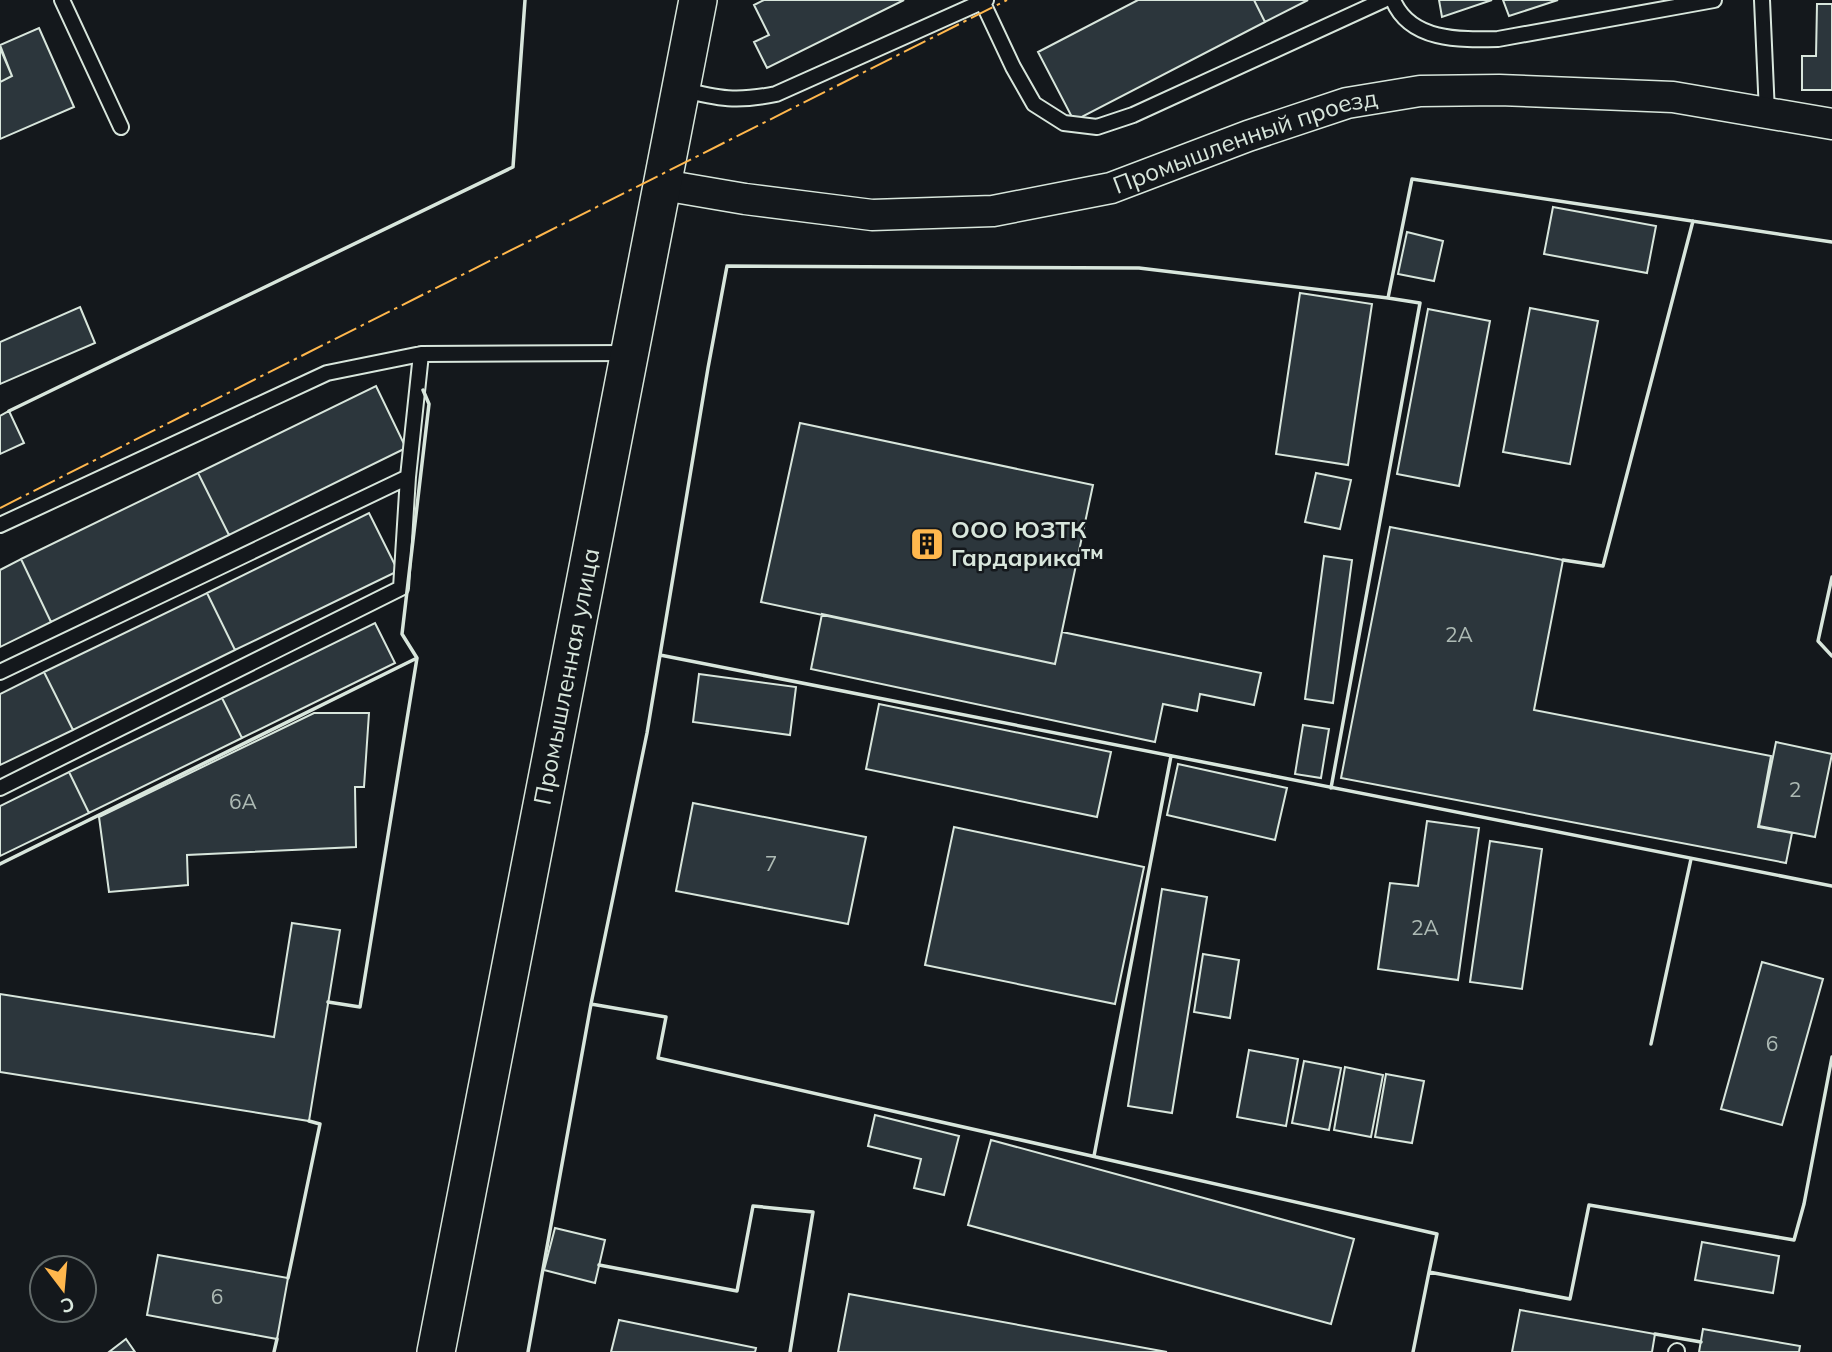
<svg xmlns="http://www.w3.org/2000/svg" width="1832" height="1352" viewBox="0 0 1832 1352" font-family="Mulish,sans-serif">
  <rect width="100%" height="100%" fill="#14181c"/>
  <path fill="#2c363c" stroke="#d8e6dc" stroke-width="2" d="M764 0H904L767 68 754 42 769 35 754 5Z
    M1138 0H1254L1265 22 1074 121 1038 52Z
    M1254 0H1308L1265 22Z
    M1439 0H1492L1442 17Z
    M1503 0H1558L1509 16Z
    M1817 4H1832V90H1802V56H1816Z
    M39 28 74 107 0 139V82L12 76 0 45Z
    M0 48 12 76 0 82Z
    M1553 207 1656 226 1647 273 1544 254Z
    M1407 232 1443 241 1434 281 1398 274Z
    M1300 293 1372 304 1348 465 1276 454Z
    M80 307 95 343 0 384V342Z
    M1530 308 1598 321 1570 464 1503 452Z
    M1428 309 1490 321 1459 486 1397 474Z
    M376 386 406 448 229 535 198 473Z
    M9 411 24 443 0 454V416Z
    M800 423 1093 485 1055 664 761 602Z
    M198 473 229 535 51 622 21 559Z
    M1316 473 1351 480 1340 529 1305 522Z
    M369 513 398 571 235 650 207 593Z
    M1390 527 1563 560 1534 710 1771 756 1758 827 1792 833 1786 863 1341 778Z
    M1324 556 1352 560 1333 703 1305 699Z
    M21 559 51 622 0 647V570Z
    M207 593 235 650 73 730 44 672Z
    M822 614 1055 664 1062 632 1261 673 1254 705 1200 694 1197 711 1163 704 1155 742 811 669Z
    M375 623 395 663 242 738 222 698Z
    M44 672 73 730 0 765V694Z
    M699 674 796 687 790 735 693 722Z
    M222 698 242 738 89 813 69 772Z
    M879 704 1111 752 1097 817 866 769Z
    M314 713H369L364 787H355L356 847 187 855 188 885 109 892 99 817Z
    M1303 725 1329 729 1321 778 1295 774Z
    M1776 742 1832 754 1815 837 1759 826Z
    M1178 764 1287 788 1275 840 1167 815Z
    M69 772 89 813 0 856V806Z
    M693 803 866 837 848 924 676 891Z
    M1427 821 1479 828 1458 980 1378 969 1390 883 1418 886Z
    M954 827 1144 867 1115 1004 925 965Z
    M1490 841 1542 849 1522 989 1470 982Z
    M1162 889 1207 897 1172 1113 1128 1106Z
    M292 923 340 930 309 1121 0 1072V994L274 1037Z
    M1203 954 1239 960 1230 1018 1194 1012Z
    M1762 962 1823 979 1782 1125 1721 1109Z
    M1249 1050 1298 1059 1286 1126 1237 1117Z
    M1304 1061 1341 1068 1329 1130 1292 1123Z
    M1345 1067 1383 1075 1371 1137 1334 1130Z
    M1386 1074 1424 1081 1412 1143 1375 1137Z
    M875 1115 959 1136 944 1195 914 1188 921 1159 868 1146Z
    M991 1140 1354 1239 1331 1324 968 1225Z
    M555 1228 605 1240 595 1283 544 1270Z
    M1702 1242 1779 1256 1773 1293 1695 1280Z
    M158 1255 288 1278 277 1339 147 1315Z
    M849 1294 1167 1352H838Z
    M1520 1310 1655 1334 1652 1352H1512Z
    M619 1320 756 1348 755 1352H611Z
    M1703 1329 1800 1346 1799 1352H1699Z
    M126 1339 135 1352H109Z"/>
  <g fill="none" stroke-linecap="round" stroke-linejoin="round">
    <g stroke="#d8e6dc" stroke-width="18">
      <path id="service" d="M62 0 121 127
        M1393 0C1410 41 1459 40 1498 39L1714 0
        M1762 0 1767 113
        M982 1 1013 67 1034 104 1064 123 1097 127 1133 115 1384 0
        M681 89C719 99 737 102 776 94L986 0
        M408 477 421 354
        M0 525 327 373 421 354 628 353
        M0 672 408 477 401 588 0 788
        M1676 1352 1677 1351"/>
    </g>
    <g stroke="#d8e6dc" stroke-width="33">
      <g id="minor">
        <path id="s1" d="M663 185 745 199 872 215 993 211 1111 188 1248 136 1347 103 1420 91 1499 90 1673 97 1832 124"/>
      </g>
    </g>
    <g stroke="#d8e6dc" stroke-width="40">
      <g id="tertiary">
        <path id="s2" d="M436 1352 698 0"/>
      </g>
    </g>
    <use href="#service" stroke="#14181c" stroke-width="14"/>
    <use href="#minor" stroke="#14181c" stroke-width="30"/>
    <use href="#tertiary" stroke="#14181c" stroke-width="37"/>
    <path stroke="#d8e6dc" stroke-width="3.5" d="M9 411 513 167 525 0
      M1563 560 1603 566 1693 221
      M1832 577 1818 641 1832 656
      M660 655 1832 886
      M1331 788 1420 303 1388 298
      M0 864 417 658
      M328 1002 360 1007 417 658 402 634 429 404 423 390
      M1651 1044 1691 859
      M1094 1156 1171 756
      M599 1265 737 1291 753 1206 813 1212 790 1352
      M1429 1272 1437 1234 658 1058 666 1017 591 1004 647 733 708 368 727 266 1139 268 1388 298 1412 179 1832 242
      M288 1278 320 1124 309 1121
      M1655 1334 1701 1342
      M274 1352 277 1339
      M528 1352 591 1004
      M1413 1352 1429 1272 1570 1299 1589 1205 1794 1240 1804 1204 1832 1057"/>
    <path stroke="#ffb74d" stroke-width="2" stroke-dasharray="24 5 3.5 5" stroke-linecap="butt" d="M0 508 1007 0"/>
  </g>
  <defs>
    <g id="building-square" transform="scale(1.75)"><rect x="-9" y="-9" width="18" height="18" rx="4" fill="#ffb74d" stroke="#14181c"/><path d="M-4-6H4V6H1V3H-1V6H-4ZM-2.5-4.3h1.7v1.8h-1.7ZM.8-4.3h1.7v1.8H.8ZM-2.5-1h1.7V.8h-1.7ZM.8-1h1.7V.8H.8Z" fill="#111"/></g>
  </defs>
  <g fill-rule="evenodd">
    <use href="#building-square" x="927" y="544"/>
  </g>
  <g text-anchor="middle" stroke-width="5" stroke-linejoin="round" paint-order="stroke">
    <g font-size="21" fill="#adbab4">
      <text x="1459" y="642">2А</text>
      <text x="1795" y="797">2</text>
      <text x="243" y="809">6А</text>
      <text x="771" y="871">7</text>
      <text x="1425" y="935">2А</text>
      <text x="1772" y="1051">6</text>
      <text x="217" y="1304">6</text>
    </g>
    <g font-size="24" fill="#d8e6dc" stroke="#14181c">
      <text dy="8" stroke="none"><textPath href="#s1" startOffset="595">Промышленный проезд</textPath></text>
      <text dy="8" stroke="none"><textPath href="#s2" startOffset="688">Промышленная улица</textPath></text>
    </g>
    <g font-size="24" font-weight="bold" fill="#d8e6dc" stroke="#14181c" text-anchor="start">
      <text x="951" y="538">ООО ЮЗТК<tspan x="951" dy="28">Гардарика™</tspan></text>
    </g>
  </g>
  <g transform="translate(63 1289) rotate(164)"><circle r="33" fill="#14181c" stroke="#626a69" stroke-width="2"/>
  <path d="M0-5L12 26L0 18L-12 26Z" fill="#ffb74d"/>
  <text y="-10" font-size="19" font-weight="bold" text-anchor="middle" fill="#d8e6dc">С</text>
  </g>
</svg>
